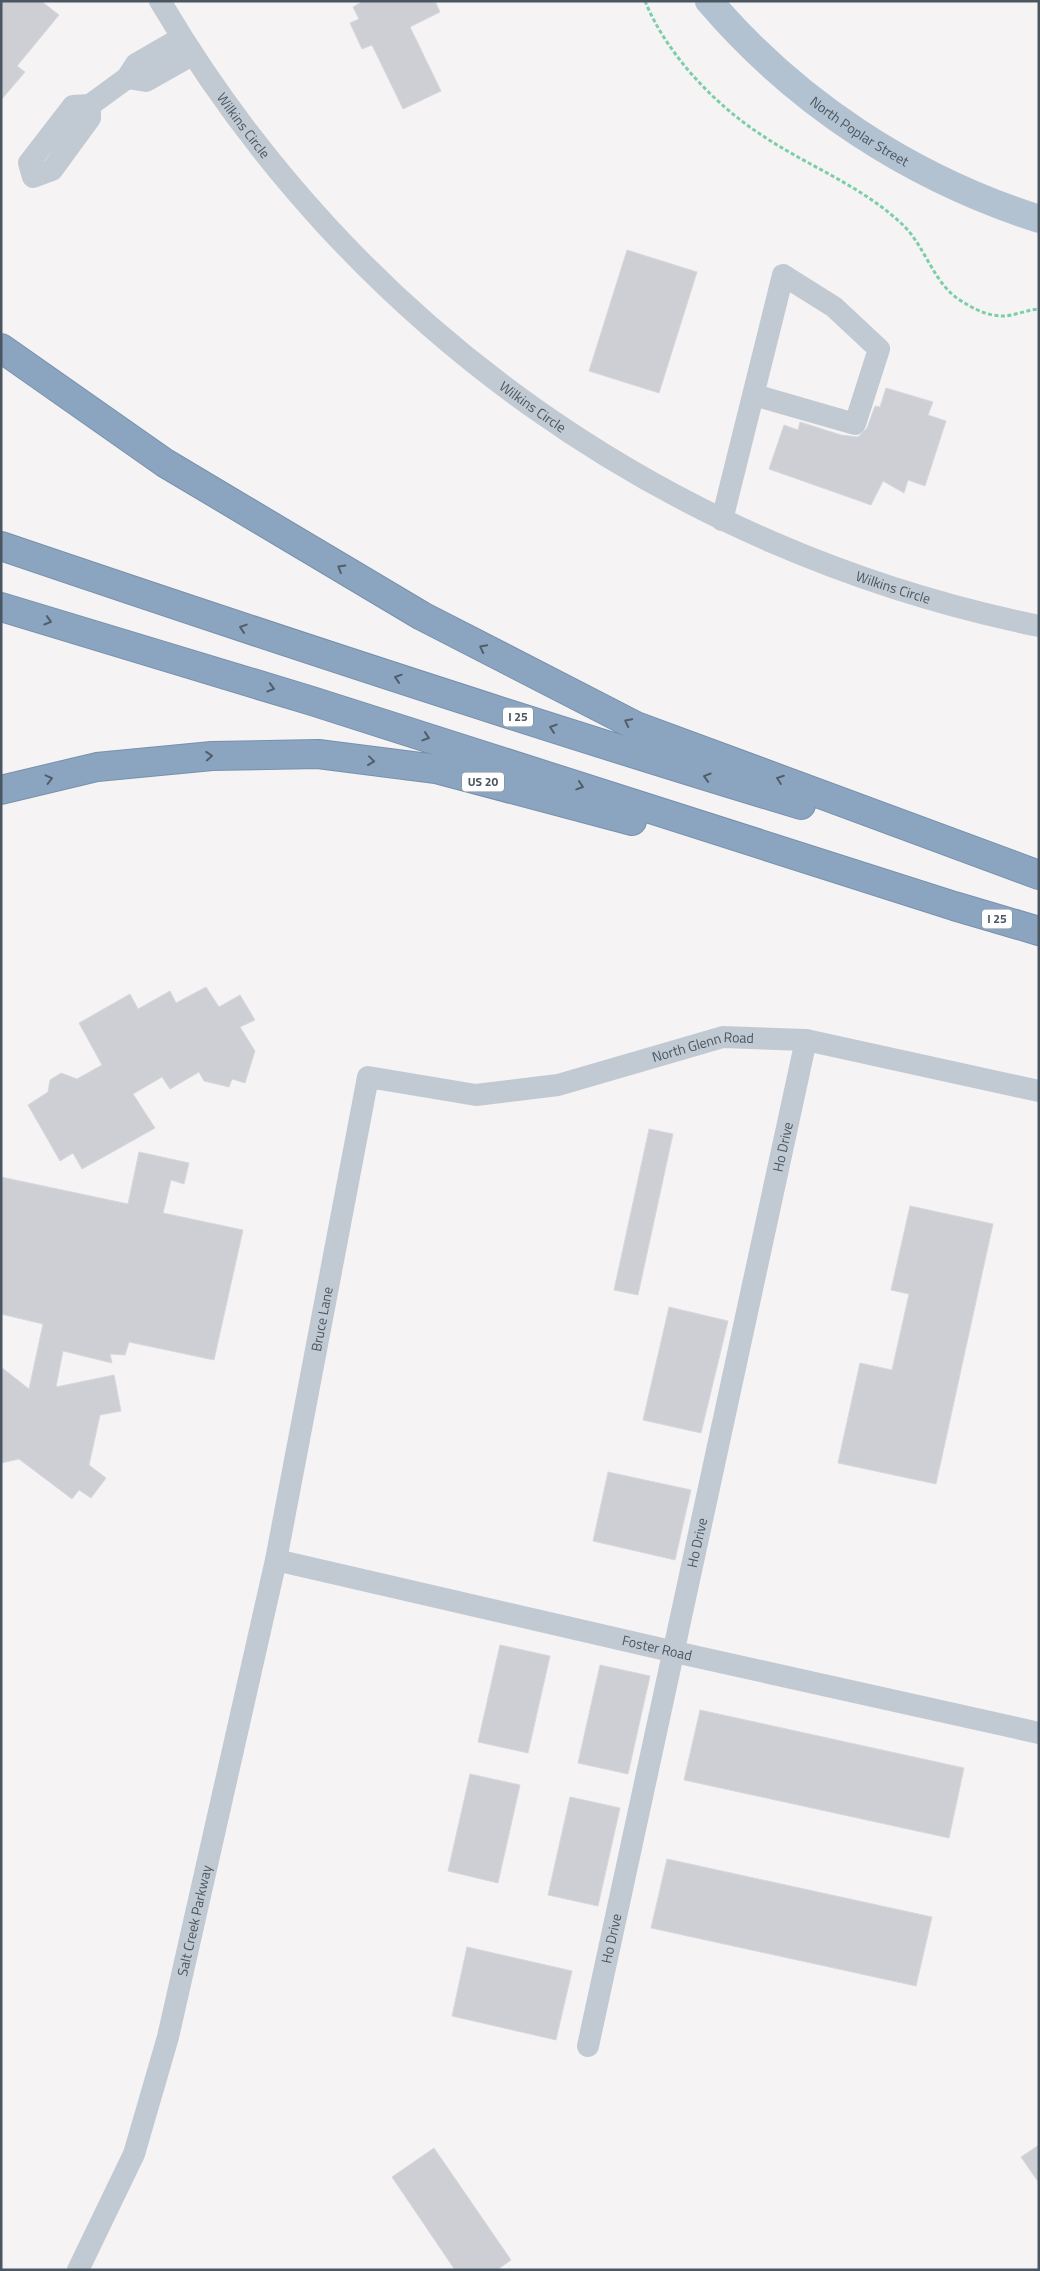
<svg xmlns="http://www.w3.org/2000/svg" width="1040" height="2271" viewBox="0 0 1040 2271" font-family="'Titillium Web',sans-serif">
  <rect width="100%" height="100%" fill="#f5f3f3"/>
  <path fill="#cdcfd5" stroke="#d7d9de" d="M1 1H41L59 15 17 66 25 72 1 100Z
    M363 1H435L440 12 410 27 441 91 403 109 372 45 362 49 350 23 359 19 353 7Z
    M627 250 697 272 659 393 589 371Z
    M886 388 933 402 928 415 946 421 925 486 908 480 904 493 883 481 871 505 769 469 784 425 798 430 800 422 841 435 858 437 867 428 875 406 880 407Z
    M206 987 219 1007 240 995 255 1020 240 1027 255 1051 245 1083 232 1079 229 1087 204 1081 199 1072 170 1089 162 1077 133 1094 155 1128 82 1169 73 1153 60 1161 28 1105 48 1092 50 1080 61 1073 77 1079 102 1065 79 1023 130 994 138 1009 170 991 176 1003Z
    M649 1129 673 1134 638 1295 614 1290Z
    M139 1152 189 1163 184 1184 171 1180 163 1213 243 1230 214 1360 129 1342 125 1355 110 1354 112 1363 63 1351 56 1387 114 1375 121 1411 100 1415 89 1465 106 1478 91 1498 79 1490 72 1499 19 1459 1 1463V1367L29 1389 43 1324 1 1314V1177L128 1204Z
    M910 1206 993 1224 936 1484 838 1463 860 1363 892 1370 909 1294 891 1290Z
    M669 1307 728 1321 701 1433 643 1420Z
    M608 1472 691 1490 675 1560 593 1541Z
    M500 1645 550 1656 528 1753 478 1742Z
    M600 1665 650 1676 628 1774 578 1763Z
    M700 1710 964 1768 949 1838 684 1780Z
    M470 1774 520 1785 498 1883 448 1871Z
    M570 1797 620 1808 598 1906 548 1895Z
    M667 1859 932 1917 916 1986 651 1928Z
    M467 1947 572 1971 556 2040 452 2016Z
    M1039 2145V2183L1021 2157Z
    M434 2148 511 2260 497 2270H455L392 2177Z"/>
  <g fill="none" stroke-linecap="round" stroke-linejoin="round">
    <g stroke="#7690ad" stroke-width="30">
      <path id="highway" d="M1 348 165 463 422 616 636 726 1039 875
        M1 546C266 636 532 724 801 805
        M1 607 312 701 954 906 1039 931
        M1 790 97 767 212 756 318 754 436 769 632 821"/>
    </g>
    <path stroke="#7ad0a6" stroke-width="3" stroke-dasharray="4 2.5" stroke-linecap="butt" d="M645 1C666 53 713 103 760 134 807 166 861 185 903 225 926 247 934 286 963 302 974 309 988 316 1002 316 1014 316 1026 310 1039 309"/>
    <g stroke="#c1cad2" stroke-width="22">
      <path id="s1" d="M160 1C351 326 670 551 1039 626"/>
      <path d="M127 78 146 81 192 55"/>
      <path d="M90 105V118L52 170 33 177 29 163 73 106 90 105 127 78 136 64 181 38"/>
      <path d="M722 520 783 275 834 307 879 349 855 424 754 395"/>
      <path id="s2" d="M276 1560 675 1652 1039 1733"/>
      <path id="s3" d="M588 2046 806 1040"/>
      <path id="s4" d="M78 2270 134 2154 168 2037 276 1560 368 1077 476 1095 558 1085 723 1037 806 1040 1039 1091"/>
    </g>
    <path stroke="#b3c2d1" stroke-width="28" id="s5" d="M709 1C796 103 911 178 1039 219"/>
    <use href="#highway" stroke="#8ba5c1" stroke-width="28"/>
  </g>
  <defs><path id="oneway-chevron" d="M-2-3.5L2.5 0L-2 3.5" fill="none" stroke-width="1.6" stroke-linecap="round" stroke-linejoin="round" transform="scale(1.25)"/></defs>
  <g stroke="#505e6b">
    <use href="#oneway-chevron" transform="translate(341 568) rotate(-149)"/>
    <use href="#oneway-chevron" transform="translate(48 621) rotate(17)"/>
    <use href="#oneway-chevron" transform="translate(243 628) rotate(-162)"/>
    <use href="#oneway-chevron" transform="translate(483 648) rotate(-153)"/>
    <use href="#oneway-chevron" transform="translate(398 678) rotate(-162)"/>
    <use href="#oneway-chevron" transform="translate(271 688) rotate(17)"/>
    <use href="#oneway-chevron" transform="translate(628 722) rotate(-153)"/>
    <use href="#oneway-chevron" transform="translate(553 728) rotate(-162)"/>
    <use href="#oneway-chevron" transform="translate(426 737) rotate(18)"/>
    <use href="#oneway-chevron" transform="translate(209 756) rotate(-4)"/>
    <use href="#oneway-chevron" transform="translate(371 761) rotate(7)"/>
    <use href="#oneway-chevron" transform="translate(707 777) rotate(-163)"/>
    <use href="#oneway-chevron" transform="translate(49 779) rotate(-14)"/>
    <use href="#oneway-chevron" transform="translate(780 779) rotate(-160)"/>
    <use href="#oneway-chevron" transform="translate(580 786) rotate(18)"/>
  </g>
  <g text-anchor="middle" stroke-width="5" stroke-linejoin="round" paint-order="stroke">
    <g fill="#fff" stroke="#808990" stroke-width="1">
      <rect x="503" y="707.5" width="30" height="19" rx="4"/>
      <rect x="462" y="772.5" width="42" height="19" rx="4"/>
      <rect x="982" y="909.5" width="30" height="19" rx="4"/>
    </g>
    <g font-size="12" font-weight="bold" fill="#4a5661">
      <text x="518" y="721">I 25</text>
      <text x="483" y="786">US 20</text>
      <text x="997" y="923">I 25</text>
    </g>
    <g font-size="14" fill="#4a5661" stroke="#fff">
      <text dy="5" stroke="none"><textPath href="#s1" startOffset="150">Wilkins Circle</textPath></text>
      <text dy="5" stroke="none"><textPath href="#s5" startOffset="200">North Poplar Street</textPath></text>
      <text dy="5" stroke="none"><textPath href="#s1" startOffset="555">Wilkins Circle</textPath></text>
      <text dy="5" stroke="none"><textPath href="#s1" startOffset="960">Wilkins Circle</textPath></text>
      <text dy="5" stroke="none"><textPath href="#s4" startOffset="1574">North Glenn Road</textPath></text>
      <text dy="5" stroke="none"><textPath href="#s3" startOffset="920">Ho Drive</textPath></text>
      <text dy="5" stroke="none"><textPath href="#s4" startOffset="985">Bruce Lane</textPath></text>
      <text dy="5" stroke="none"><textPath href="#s3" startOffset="515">Ho Drive</textPath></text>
      <text dy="5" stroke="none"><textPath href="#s2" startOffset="391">Foster Road</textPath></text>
      <text dy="5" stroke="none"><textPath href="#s4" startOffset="370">Salt Creek Parkway</textPath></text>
      <text dy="5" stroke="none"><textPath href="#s3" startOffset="110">Ho Drive</textPath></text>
    </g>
  </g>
  <rect width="1040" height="2271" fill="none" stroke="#4a5661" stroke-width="5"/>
</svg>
